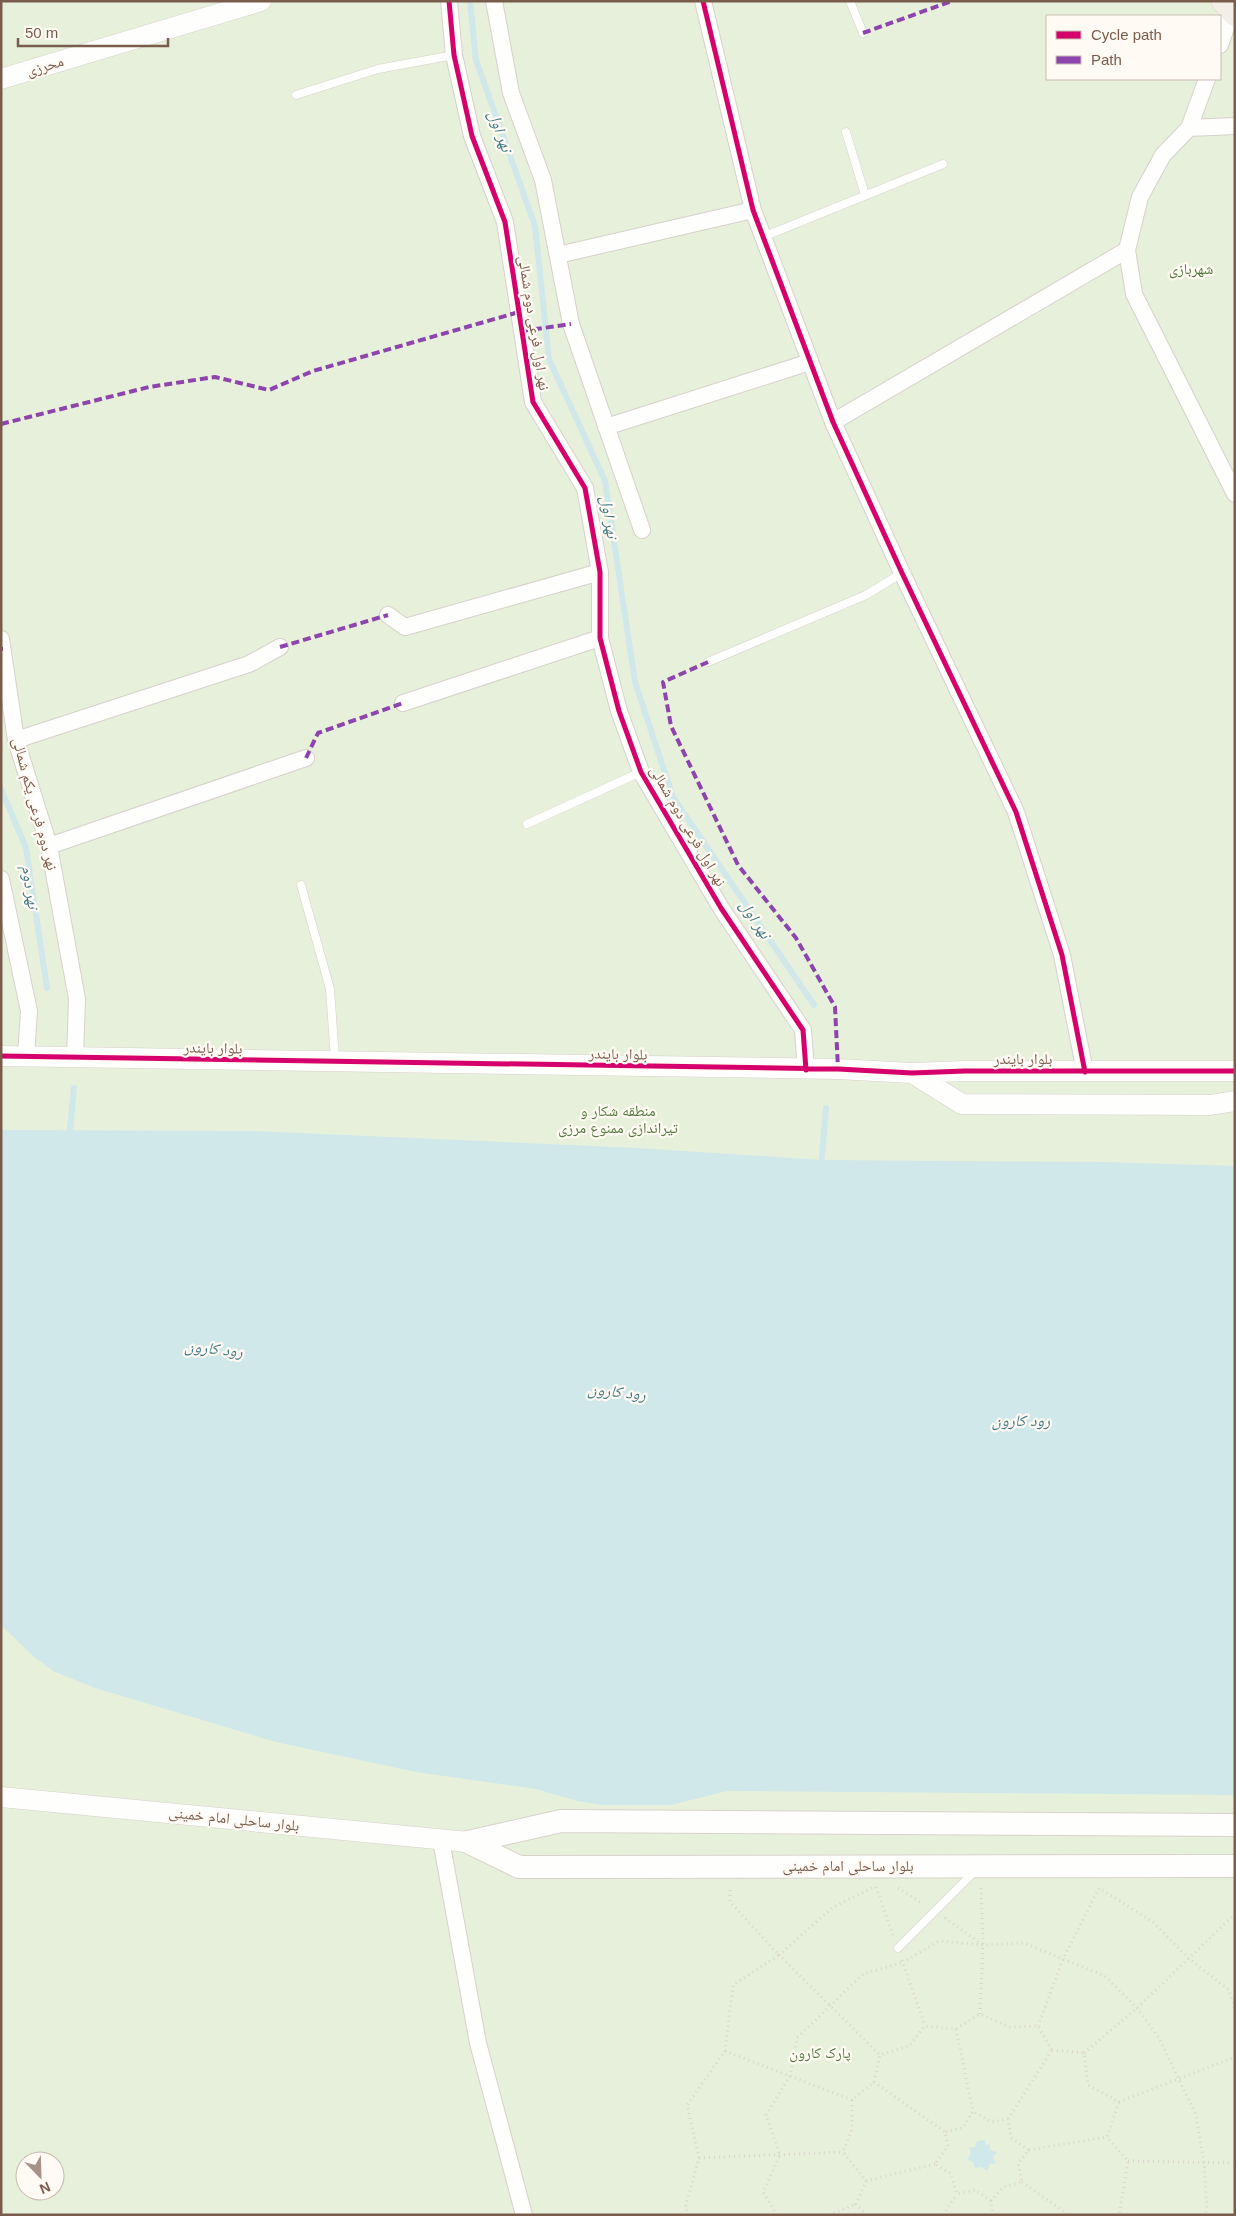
<svg xmlns="http://www.w3.org/2000/svg" width="1236" height="2216" viewBox="0 0 1236 2216" font-family="Arial,'Noto Naskh Arabic',sans-serif">
  <rect width="100%" height="100%" fill="#f9f5f0"/>
  <path fill="#e7f0db" fill-rule="evenodd" d="M1 1H1235V2215H1ZM1047 16H1220V79H1047ZM25 2161H55V2191H25Z"/>
  <path fill="#d0e8ea" d="M1 1130 254 1131 637 1148 822 1160 1104 1162 1235 1166V1795L727 1791 671 1805H602L577 1801 536 1789 416 1772 276 1742 95 1688 53 1671 33 1656 1 1625Z
    M985 2140V2145L990 2144V2150L997 2152 993 2157 996 2164H990L987 2171 982 2167 975 2168 973 2162 967 2159 971 2153 969 2148 975 2147 977 2141Z"/>
  <g fill="none" stroke-linecap="round" stroke-linejoin="round">
    <path stroke="#d0e8ea" stroke-width="6" d="M470 1 476 60 535 226 549 359 605 481 635 682 673 797 814 1005
      M1 789 26 848 47 988
      M69 1139 74 1088
      M821 1167 826 1108"/>
    <g stroke="#d7d1cb" stroke-width="9">
      <path id="service" d="M850 1 863 33
        M296 95 378 69 454 55
        M846 132 865 195
        M763 237 943 164
        M708 662 866 595 902 573
        M527 824 641 772
        M301 885 330 989 335 1060
        M898 1948 974 1872"/>
    </g>
    <g stroke="#d7d1cb" stroke-width="18">
      <path id="minor" d="M449 1 454 55 472 136 505 222 533 402 585 488 600 572V638L619 711 641 772 721 908 803 1030 806 1070
        M494 1 511 93 543 180 571 324 642 530
        M703 1 753 210 833 422 902 573 1016 812 1062 955 1085 1072
        M1220 45 1232 10
        M1207 79 1189 128 1163 155 1140 197 1127 250 1134 294 1235 494
        M1189 128 1235 126
        M558 255 753 210
        M833 422 1127 250
        M606 427 810 362
        M388 615 405 627 600 572
        M1 639 16 740 49 846 77 999 75 1058
        M403 703 600 638
        M16 740 249 664 280 647
        M49 846 306 758
        M1 879 29 1011 26 1056
        M441 1840 478 2043 524 2215"/>
    </g>
    <g stroke="#d7d1cb" stroke-width="21">
      <path id="tertiary" d="M1 79 261 1
        M1 1056 838 1069 912 1073 965 1071H1235
        M912 1073 962 1104 1210 1105 1235 1101
        M1 1797 468 1842"/>
    </g>
    <g stroke="#d9d2cb" stroke-width="24">
      <path id="secondary" d="M468 1842 519 1867 1235 1866
        M468 1842 561 1821 1235 1825"/>
    </g>
    <g stroke="#dad1cc" stroke-width="26">
      <path id="primary" d="M1224 1 1235 13"/>
    </g>
    <path stroke="#dcd5d0" stroke-width="3" stroke-dasharray="1 4" stroke-linecap="butt" d="M876 1887 893 1935
      M872 1888 833 1907 779 1955 880 2055
      M898 1888 923 1904
      M945 1918 983 1945
      M902 1960 925 2026
      M907 1960 939 1941 983 1945 1024 1943 1105 1976 1137 2008 1159 2038 1196 2115 1204 2163 1207 2210 1204 2215
      M980 2014 983 1945 981 1887
      M1038 2026 1063 1959 1099 1888 1153 1922 1188 1958 1229 1990 1235 2009
      M956 2029 973 2111
      M1052 2050 1084 2053 1088 2085 1119 2102 1107 2137 1128 2161 1119 2215
      M725 2051 852 2100
      M1084 2053 1137 2008 1235 1914
      M874 2082 945 2132
      M1119 2102 1235 2057
      M1008 2119 1052 2050
      M1029 2150 1107 2137
      M699 2158 843 2152
      M1128 2161 1235 2163
      M866 2181 935 2164
      M1022 2182 1069 2215
      M991 2201 1003 2187 1022 2182 1018 2163 1029 2150 1011 2138 1008 2119 991 2122 973 2111 963 2128 945 2132 948 2146 935 2164 951 2174 957 2194 975 2190 991 2201 993 2215
      M689 2215 685 2208 699 2158 687 2105 725 2051 733 1985 779 1955 730 1902V1887
      M777 2215 763 2192 780 2155 766 2115 790 2076 797 2038 863 1974 901 1963
      M829 2215 856 2204
      M867 2215 856 2204 866 2181 843 2152 852 2129V2100L874 2082 880 2055 909 2046 925 2026 956 2029 980 2014 1010 2027 1038 2026 1052 2050
      M943 2215 957 2194"/>
    <use href="#service" stroke="#fefefd" stroke-width="8"/>
    <use href="#minor" stroke="#fefefd" stroke-width="16"/>
    <use href="#tertiary" stroke="#fefefd" stroke-width="20"/>
    <use href="#secondary" stroke="#fefefd" stroke-width="22"/>
    <use href="#primary" stroke="#f3eee8" stroke-width="25"/>
    <path stroke="#8e44ad" stroke-width="4" stroke-dasharray="8 4" stroke-linecap="butt" d="M863 33 952 1
      M522 331 571 324
      M1 424 149 387 215 377 269 390 313 371 519 312
      M280 647 388 615
      M1 649H3
      M708 662 663 682 671 726 738 865 796 938 835 1007 838 1069
      M306 758 318 733 403 703"/>
    <g stroke="#fffaf3" stroke-width="8">
      <path id="cycleway" d="M449 1 454 55 472 136 505 222 533 402 585 488 600 572V638L619 711 641 772 721 908 803 1030 806 1070
        M703 1 753 210 833 422 902 573 1016 812 1062 955 1085 1072
        M1 1056 838 1069 912 1073 965 1071H1235"/>
    </g>
    <use href="#cycleway" stroke="#d6006c" stroke-width="5"/>
  </g>
  <g text-anchor="middle" stroke-width="4.5" stroke-linejoin="round" paint-order="stroke">
    <g font-size="15" fill="#7a5c4d" stroke="#fffaf3">
      <text transform="translate(45 66) rotate(-17)" y="5">محرزی</text>
      <text transform="translate(534 323) rotate(81)" y="5">نهر اول فرعی دوم شمالی</text>
      <text transform="translate(35 804) rotate(75)" y="5">نهر دوم فرعی یکم شمالی</text>
      <text transform="translate(688 826) rotate(60)" y="5">نهر اول فرعی دوم شمالی</text>
      <text transform="translate(213 1048) rotate(1)" y="5">بلوار بایندر</text>
      <text transform="translate(618 1054) rotate(1)" y="5">بلوار بایندر</text>
      <text x="1023" y="1064">بلوار بایندر</text>
      <text transform="translate(234 1819) rotate(6)" y="5">بلوار ساحلی امام خمینی</text>
      <text x="848" y="1871">بلوار ساحلی امام خمینی</text>
    </g>
    <g font-size="15" fill="#537a41" stroke="#fffaf3">
      <text x="1191" y="274">شهربازی</text>
      <text x="618" y="1116">منطقه شکار و<tspan x="618" dy="17">تیراندازی ممنوع مرزی</tspan></text>
      <text x="820" y="2058">پارک کارون</text>
    </g>
    <g font-size="16" font-style="italic" fill="#437c86" stroke="#fffaf3">
      <text transform="translate(501 131) rotate(70)" y="6">نهر اول</text>
      <text transform="translate(610 517) rotate(81)" y="6">نهر اول</text>
      <text transform="translate(31 887) rotate(81)" y="6">نهر دوم</text>
      <text transform="translate(756 919) rotate(56)" y="6">نهر اول</text>
      <text transform="translate(214 1348) rotate(6)" y="6">رود کارون</text>
      <text transform="translate(617 1391) rotate(6)" y="6">رود کارون</text>
      <text x="1021" y="1426">رود کارون</text>
    </g>
  </g>
  <rect width="1236" height="2216" fill="none" stroke="#7a5c4d" stroke-width="5"/>
  <rect x="1046" y="15" width="175" height="65" fill="#fffaf3" stroke="#cabbb1"/>
  <rect x="1056" y="31" width="25" height="8" fill="#d6006c" stroke="#cabbb1"/>
  <text x="1091" y="40" font-size="15" fill="#7a5c4d">Cycle path</text>
  <rect x="1056" y="56" width="25" height="8" fill="#8e44ad" stroke="#cabbb1"/>
  <text x="1091" y="65" font-size="15" fill="#7a5c4d">Path</text>
  <g transform="translate(40 2176) rotate(157)"><circle r="24" fill="#fffaf3" stroke="#cabbb1"/>
  <path d="M0-4L9 19L0 12L-9 19Z" fill="#a69286"/>
  <text y="-8" font-size="14" font-weight="bold" text-anchor="middle" fill="#7a5c4d">N</text>
  </g>
  <path d="M18 38v8h150v-8" fill="none" stroke="#7a5c4d" stroke-width="2.5"/>
  <text x="25" y="38" font-size="15" fill="#7a5c4d" stroke="#fffaf3" stroke-width="4" paint-order="stroke">50 m</text>
</svg>
